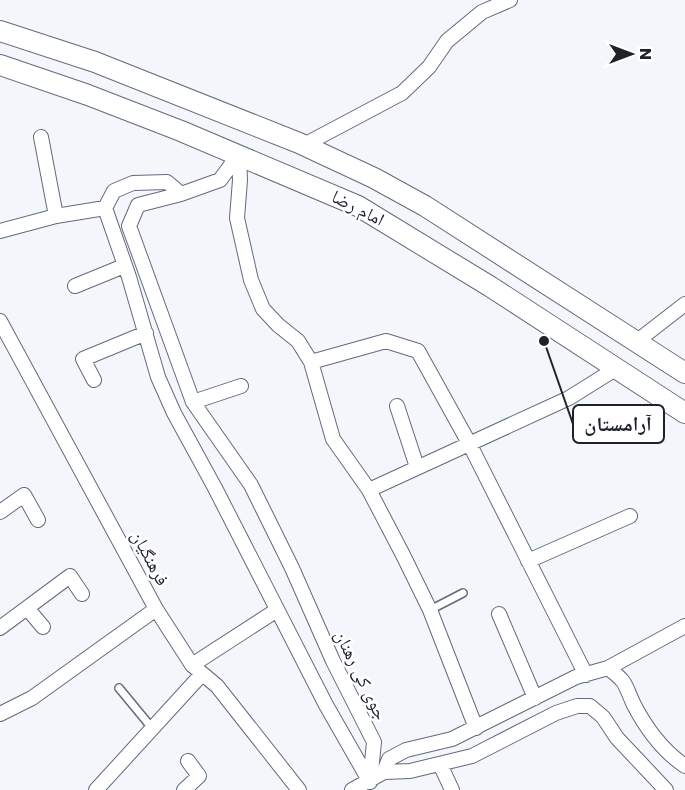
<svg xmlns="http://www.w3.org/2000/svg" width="685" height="790" viewBox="0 0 685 790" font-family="Poppins,'Noto Naskh Arabic',sans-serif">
  <rect width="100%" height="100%" fill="#f4f6fb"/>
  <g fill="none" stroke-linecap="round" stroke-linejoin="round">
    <g stroke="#616b7e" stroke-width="10">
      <path id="service" d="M430 610 463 593
        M119 688 152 728"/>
    </g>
    <g stroke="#616b7e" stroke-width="16">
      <path id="minor" d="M41 137 56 216
        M304 145 402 93 429 67 447 41 482 12 510 0
        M239 154 220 180 181 194 138 205 129 226 193 402 251 485 292 568 333 661 374 742 370 782
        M239 154 240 180 237 218 251 280 263 309 278 325 298 341 311 362 333 439 369 490 403 555 430 610 476 728
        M181 194 167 182 133 183 114 191 105 208 129 277 158 377 174 413 215 488 326 705 370 782
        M0 231 56 216 105 208
        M75 286 124 266
        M0 321 156 609 192 665 217 686 299 790
        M636 342 685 304
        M311 362 386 341 418 351 469 443 586 675
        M94 380 83 359 146 333
        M193 402 241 386
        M397 406 417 467
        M369 490 569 398 617 368
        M0 512 24 495 38 520
        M528 561 630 516
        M27 608 43 627
        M499 614 535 698
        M0 628 70 576 82 594
        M192 665 277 610
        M608 668 685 626
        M0 714 32 698 156 609
        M440 764 452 790
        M384 772 389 759 406 750 452 739 576 677 608 668C628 683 624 684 634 705 646 728 663 751 685 766
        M96 790 202 674
        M184 790 199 776 188 761
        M352 790 384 772 410 771 472 756 556 713 577 706H590L603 717 617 738 666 790"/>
    </g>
    <g stroke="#616b7e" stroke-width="22">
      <path id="secondary" d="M0 31 95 62 299 143 374 178 425 206 685 373
        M0 65 88 95 181 131 358 206 491 287 685 413"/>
    </g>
    <use href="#service" stroke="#fff" stroke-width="7"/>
    <use href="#minor" stroke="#fff" stroke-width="14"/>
    <use href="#secondary" stroke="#fff" stroke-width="20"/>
  </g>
  <g text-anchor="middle" stroke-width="5" stroke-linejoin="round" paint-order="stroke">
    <g font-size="18" fill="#1e232b" stroke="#fff">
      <text transform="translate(358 208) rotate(27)" y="6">امام رضا</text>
      <text transform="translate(150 558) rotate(62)" y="6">فرهنگیان</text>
      <text transform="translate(361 675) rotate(64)" y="6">جوی کی رهنان</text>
    </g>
  </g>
  <path fill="none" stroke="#1e232b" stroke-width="2" d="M544 341L573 424"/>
  <circle fill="#1e232b" stroke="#fff" stroke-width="2" cx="544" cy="341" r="6"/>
  <rect fill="#fff" stroke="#1e232b" stroke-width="2" x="573" y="405" width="91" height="38" rx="6"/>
  <g font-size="20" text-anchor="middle" font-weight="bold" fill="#1e232b">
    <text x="618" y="431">آرامستان</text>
  </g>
  <g transform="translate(631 54) rotate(90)" stroke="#ffffff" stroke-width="4.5" paint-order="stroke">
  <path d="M0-4.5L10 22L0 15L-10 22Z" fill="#1e232b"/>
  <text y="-9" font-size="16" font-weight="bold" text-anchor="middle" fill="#1e232b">N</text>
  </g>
</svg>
